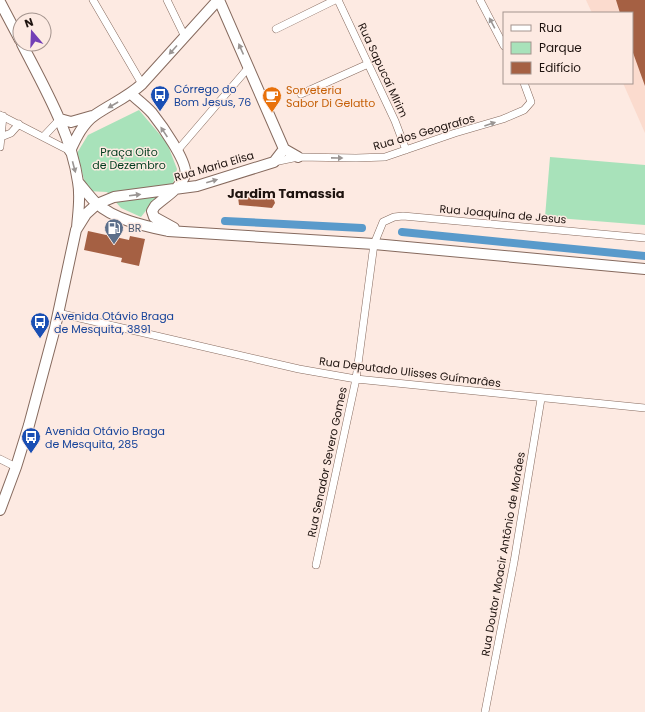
<svg xmlns="http://www.w3.org/2000/svg" width="645" height="712" viewBox="0 0 645 712" font-family="Poppins,sans-serif">
  <rect width="100%" height="100%" fill="#fdeae2"/>
  <path fill="#fbdbce" d="M586 0H645V133L623 83H632V13H592Z"/>
  <path fill="#a8e2ba" d="M139 110 167 143 177 169 173 184 155 199 141 217 121 208 107 192 87 191 77 153 88 135Z
    M550 157 645 165V225L545 217Z"/>
  <g fill="none" stroke-linecap="round" stroke-linejoin="round">
    <path stroke="#599acb" stroke-width="8" d="M225 221 362 228
      M402 232 645 256"/>
  </g>
  <path fill="#a56043" d="M616 0H645V86L632 50V13H620Z
    M238 197H273L275 203 272 208 239 205Z
    M88 231 129 240 130 236 145 239 139 266 121 262 122 258 84 250Z"/>
  <g fill="none" stroke-linecap="round" stroke-linejoin="round">
    <g stroke="#866a5e" stroke-width="8">
      <path id="street" d="M93 0 142 84
        M167 0 185 37
        M338 0 395 121 406 150
        M480 0 504 46
        M276 29 335 0
        M301 94 368 64
        M0 115 70 151
        M44 136 60 119
        M1 137 3 116
        M0 147 1 137 11 133 19 124
        M177 151 249 67
        M274 162 298 157 356 158 385 157 455 133 503 119 524 110 531 102 524 83
        M58 313 299 369 356 379 645 408
        M0 459 16 467
        M316 565 356 379 374 244 383 222 394 217 403 216 645 238
        M485 712 514 562 541 399"/>
    </g>
    <g stroke="#866a5e" stroke-width="12">
      <path id="secondary" d="M219 0 284 149
        M0 2 20 40
        M22 44C44 87 71 133 78 182 81 197 78 213 77 228
        M131 94C138 100 146 106 152 113 160 123 189 163 185 175 180 189 165 197 155 206L152 211 154 217 174 228
        M60 119 71 122 92 116
        M284 149 298 157
        M70 151C76 138 83 123 95 115 111 104 128 97 142 84L218 0
        M78 182C84 189 90 197 96 203 115 220 145 226 168 231L374 244 645 269
        M0 510 16 467 29 425 55 328 76 230 86 214 97 204 114 197 197 186 274 162 284 149"/>
    </g>
    <use href="#street" stroke="#fff" stroke-width="7"/>
    <use href="#secondary" stroke="#fff" stroke-width="10"/>
  </g>
  <defs><path id="oneway-solid" d="M-6-.8H1V-3.2L6.5 0L1 3.2V.8H-6Z"/></defs>
  <g fill="#9a9593">
    <use href="#oneway-solid" transform="translate(492 23) rotate(-118)"/>
    <use href="#oneway-solid" transform="translate(241 49) rotate(-114)"/>
    <use href="#oneway-solid" transform="translate(173 50) rotate(132)"/>
    <use href="#oneway-solid" transform="translate(113 105) rotate(150)"/>
    <use href="#oneway-solid" transform="translate(490 124) rotate(-19)"/>
    <use href="#oneway-solid" transform="translate(164 132) rotate(-124)"/>
    <use href="#oneway-solid" transform="translate(337 158) rotate(1)"/>
    <use href="#oneway-solid" transform="translate(74 167) rotate(75)"/>
    <use href="#oneway-solid" transform="translate(212 181) rotate(-16)"/>
    <use href="#oneway-solid" transform="translate(135 195) rotate(-7)"/>
  </g>
  <defs>
    <g id="bus-pin" transform="scale(1)"><path d="M0 17L-7.5 6A9.5 9.5 0 1 1 7.5 6Z" fill="#1a4fb4" stroke="#fdeae2"/><path d="M-5-6H5V4H4V6H2V4H-2V6H-4V4H-5ZM-3.5-4V0h7V-4ZM-3.5 1.2v1.5H-2V1.2ZM2 1.2v1.5H3.5V1.2Z" fill="#fff"/></g>
    <g id="cafe-pin" transform="scale(1)"><path d="M0 17L-7.5 6A9.5 9.5 0 1 1 7.5 6Z" fill="#e8710a" stroke="#fdeae2"/><path d="M-5.5-4.5H6V0H3Q3 3.5 0 3.5H-2.5Q-5.5 3.5-5.5 0ZM3-3.2v2h1.7v-2ZM-6 4.5H4V6H-6Z" fill="#fff"/></g>
    <g id="fuel-pin" transform="scale(1)"><path d="M0 17L-7.5 6A9.5 9.5 0 1 1 7.5 6Z" fill="#5c6f8a" stroke="#fdeae2"/><path d="M-5.5-6h7V0h2V4h1.3V-2.5L3-4.5l.8-.8L6-3V5H2.5V1h-1V6h-7ZM-4.2-4.7v3.2H.2V-4.7Z" fill="#fff"/></g>
  </defs>
  <g fill-rule="evenodd">
    <use href="#bus-pin" x="160" y="95"/>
    <use href="#cafe-pin" x="272" y="96"/>
    <use href="#fuel-pin" x="114" y="228"/>
    <use href="#bus-pin" x="40" y="322"/>
    <use href="#bus-pin" x="31" y="437"/>
  </g>
  <g text-anchor="middle" stroke-width="3" stroke-linejoin="round" paint-order="stroke">
    <g font-size="11" fill="#1e130f" stroke="#fdeae2">
      <text transform="translate(383 70) rotate(65)" y="4">Rua Sapucaí MIrim</text>
      <text transform="translate(424 132) rotate(-16)" y="4">Rua dos Geografos</text>
      <text transform="translate(214 166) rotate(-16)" y="4">Rua Maria Elisa</text>
      <text transform="translate(503 214) rotate(5)" y="4">Rua Joaquina de Jesus</text>
      <text transform="translate(410 372) rotate(7)" y="4">Rua Deputado Ulisses Guímarâes</text>
      <text transform="translate(327 462) rotate(-78)" y="4">Rua Senador Severo Gomes</text>
      <text transform="translate(503 554) rotate(-80)" y="4">Rua Doutor Moacir Antônio de Morâes</text>
    </g>
    <g font-size="11" fill="#164399" stroke="#fdeae2" text-anchor="start">
      <text x="174" y="93">Córrego do<tspan x="174" dy="13">Bom Jesus, 76</tspan></text>
      <text x="54" y="320">Avenida Otávio Braga<tspan x="54" dy="13">de Mesquita, 3891</tspan></text>
      <text x="45" y="435">Avenida Otávio Braga<tspan x="45" dy="13">de Mesquita, 285</tspan></text>
    </g>
    <g font-size="11" fill="#c56008" stroke="#fdeae2" text-anchor="start">
      <text x="286" y="94">Sorveteria<tspan x="286" dy="13">Sabor Di Gelatto</tspan></text>
    </g>
    <g font-size="11" fill="#003b1d" stroke="#fdeae2">
      <text x="129" y="156">Praça Oito<tspan x="129" dy="13">de Dezembro</tspan></text>
    </g>
    <g font-size="11" fill="#4e5e75" stroke="#fdeae2" text-anchor="start">
      <text x="128" y="232">BR</text>
    </g>
    <g font-size="13" font-weight="bold" fill="#1e130f" stroke="#fdeae2">
      <text x="286" y="198">Jardim Tamassia</text>
    </g>
  </g>
  <rect x="503" y="12" width="130" height="72" fill="#fdeae2" stroke="#a4948e"/>
  <rect x="511" y="25" width="20" height="6" fill="#ffffff" stroke="#a4948e"/>
  <text x="539" y="32" font-size="12" fill="#1e130f">Rua</text>
  <rect x="511" y="42" width="20" height="12" fill="#a8e2ba" stroke="#a4948e"/>
  <text x="539" y="52" font-size="12" fill="#1e130f">Parque</text>
  <rect x="511" y="62" width="20" height="12" fill="#a56043" stroke="#a4948e"/>
  <text x="539" y="72" font-size="12" fill="#1e130f">Edifício</text>
  <g transform="translate(32 32) rotate(341)"><circle r="19" fill="#fdeae2" stroke="#a4948e"/>
  <path d="M0-3L7 15L0 10L-7 15Z" fill="#733fb6"/>
  <text y="-6" font-size="11" font-weight="bold" text-anchor="middle" fill="#1e130f">N</text>
  </g>
</svg>
